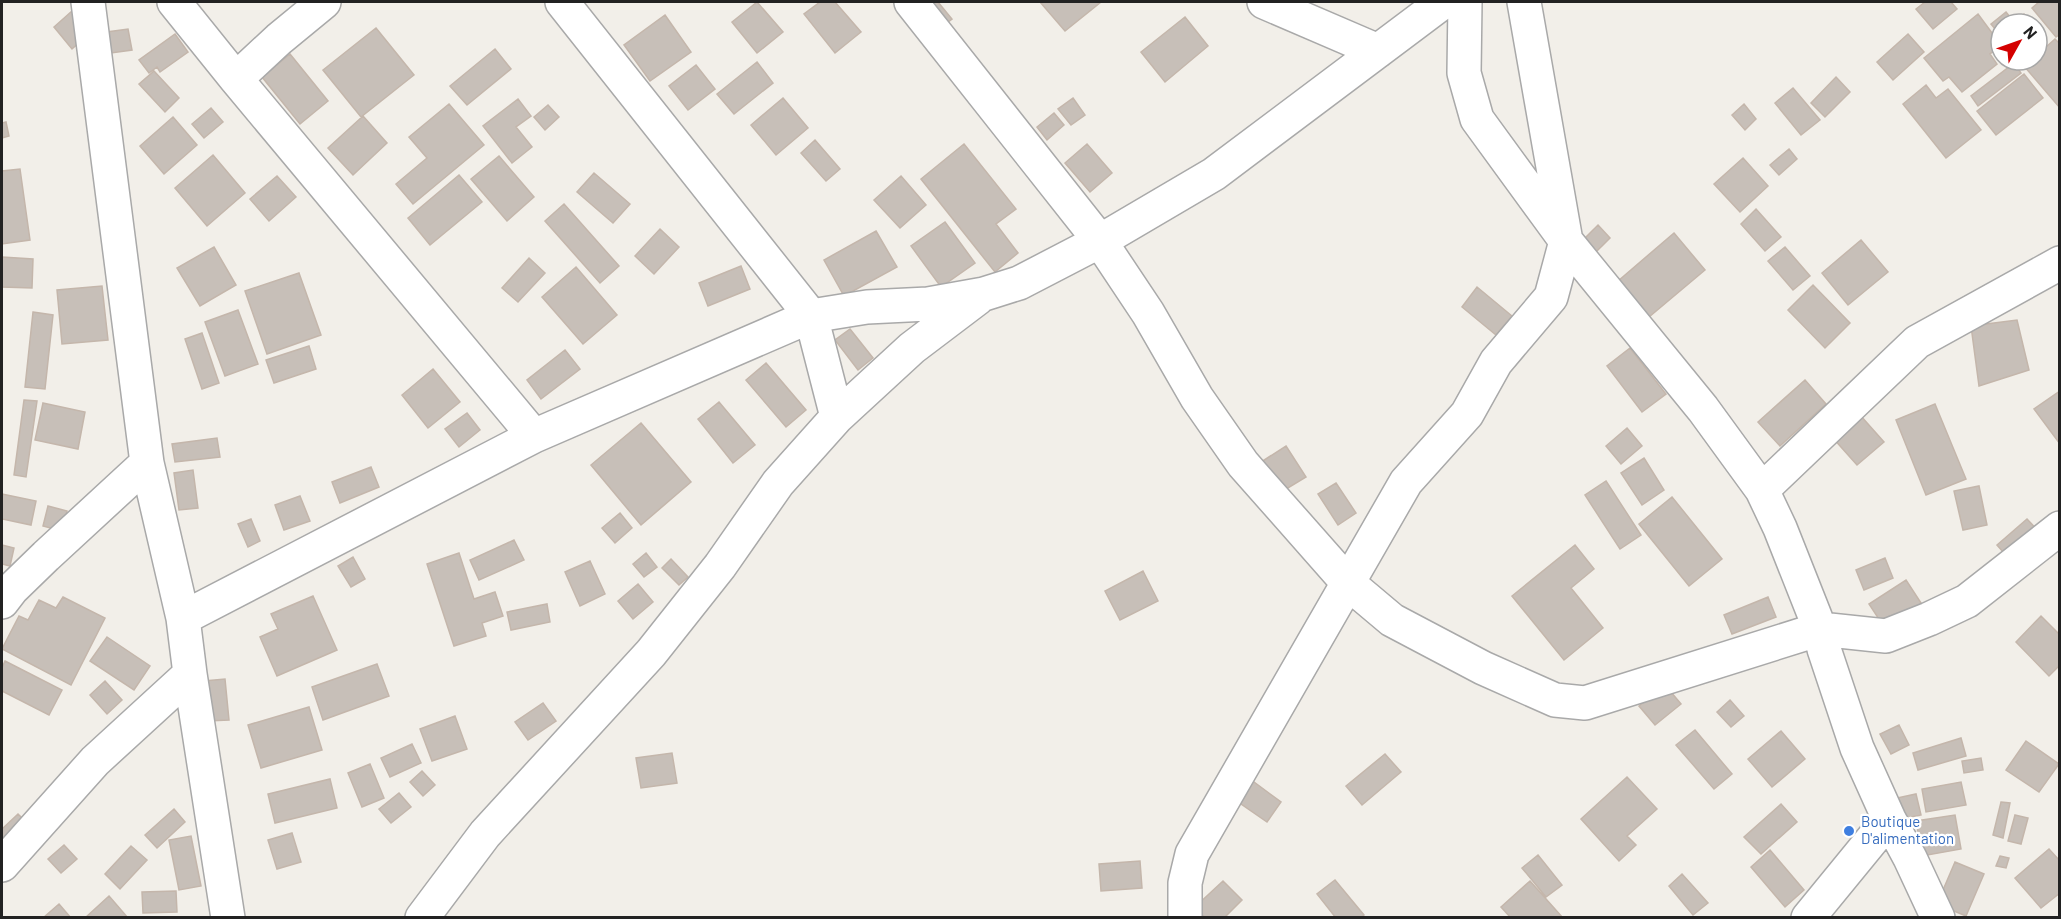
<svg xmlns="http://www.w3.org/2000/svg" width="2061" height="919" viewBox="0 0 2061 919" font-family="Barlow,sans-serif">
  <rect width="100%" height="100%" fill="#f2efe9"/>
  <path fill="#c7bfb8" stroke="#c4b6ab" stroke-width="1.5" d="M757 2 783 32 757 53 732 22Z
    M820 2H835L861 32 835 53 804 14Z
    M919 2H938L952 19 940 28Z
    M1040 2H1101L1065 31Z
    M1925 2H1951L1957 9 1933 29 1916 9Z
    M2039 2H2060V34L2056 37 2032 8Z
    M72 11 91 32 72 49 54 27Z
    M2006 12 2014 22 2024 14 2031 24H2001V36L1991 24Z
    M1978 14 2001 45 1990 54 1997 64 1962 92 1949 77 1943 81 1924 58Z
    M665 15 691 52 650 81 624 45Z
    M1185 17 1208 46 1165 82 1141 52Z
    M376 28 414 75 361 117 323 70Z
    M128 29 132 50 111 53 107 32Z
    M175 34 188 52 160 72 157 67 149 73 139 60Z
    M1908 34 1924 52 1893 80 1877 62Z
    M2055 39 2060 44V108L2024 66 2031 60H2037V55Z
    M495 49 511 69 467 105 450 86Z
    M290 54 328 101 300 124 262 77Z
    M757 62 773 83 734 114 717 94Z
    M2014 63 2021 73 1978 106 1971 96Z
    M696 65 715 89 688 110 669 86Z
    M154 71 179 98 165 112 139 84Z
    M2024 74 2043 98 1996 135 1977 111Z
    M1836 77 1850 92 1825 117 1811 103Z
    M1926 85 1936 98 1948 89 1981 130 1946 158 1903 104Z
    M1793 88 1820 120 1801 135 1775 103Z
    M783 98 808 128 776 155 751 125Z
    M1073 98 1085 115 1071 125 1058 109Z
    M518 99 531 116 516 127 532 147 512 163 483 126Z
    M449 104 484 145 413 204 396 184 427 158 409 137Z
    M1744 104 1756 119 1745 130 1732 115Z
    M548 105 559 117 545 130 534 117Z
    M211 108 223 122 204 138 192 124Z
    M1054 113 1064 125 1047 140 1037 127Z
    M363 116 387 143 353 175 328 148Z
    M173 117 197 145 164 174 140 146Z
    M6 122 9 136 2 138V123Z
    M815 140 840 169 826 181 801 153Z
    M964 144 1016 209 996 224 1018 253 995 272 921 179Z
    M1087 144 1112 173 1090 192 1065 163Z
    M1789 149 1797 159 1779 175 1770 165Z
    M213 155 245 193 207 226 175 188Z
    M499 156 534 197 507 221 471 179Z
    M1743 158 1768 186 1740 212 1714 184Z
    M20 169 30 240 2 244V171Z
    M594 173 630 204 613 223 577 192Z
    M459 175 482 202 430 245 408 218Z
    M277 176 296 197 269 221 250 199Z
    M901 176 926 205 900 228 874 200Z
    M564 204 619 266 600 283 545 221Z
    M1756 209 1781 237 1765 251 1741 224Z
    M945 222 975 263 941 287 911 246Z
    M1598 225 1610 238 1596 252 1584 239Z
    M660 229 679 247 654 274 635 256Z
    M876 231 897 267 844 296 824 260Z
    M1674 233 1705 270 1649 317 1618 281Z
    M1861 240 1888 272 1848 305 1822 273Z
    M214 247 236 285 200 306 177 268Z
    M1785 247 1810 276 1793 290 1768 261Z
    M2 257 33 259 32 288 2 287Z
    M529 258 545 273 518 302 502 288Z
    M741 266 750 289 708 306 699 283Z
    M576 267 617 315 583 344 542 297Z
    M299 273 321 335 267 354 245 291Z
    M1813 285 1850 323 1825 348 1788 310Z
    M102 286 108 340 62 344 57 290Z
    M1477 287 1512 316 1496 335 1462 307Z
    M238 310 258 364 225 376 205 322Z
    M33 312 53 315 45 389 25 387Z
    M2017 320 2029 370 1979 386 1971 326Z
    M850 329 873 358 858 370 835 340Z
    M202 333 219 383 202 389 185 339Z
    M309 346 316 369 274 383 266 360Z
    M1630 348 1666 394 1642 412 1607 366Z
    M565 350 580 369 541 399 527 380Z
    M766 363 806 410 786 427 746 380Z
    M433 369 460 402 428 428 402 395Z
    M1805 380 1826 404 1780 446 1758 422Z
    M2060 391V444L2034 409Z
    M24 400 37 401 26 477 14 475Z
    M719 402 755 445 733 463 698 419Z
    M43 403 85 412 78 449 35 440Z
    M1935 404 1966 479 1926 495 1896 420Z
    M467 413 480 430 459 447 445 429Z
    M1860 415 1884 442 1857 465 1833 438Z
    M641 423 691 482 641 525 591 465Z
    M1627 428 1642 446 1621 464 1606 446Z
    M217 438 220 457 175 462 172 444Z
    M1286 446 1306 477 1278 494 1258 464Z
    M1644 458 1664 490 1642 505 1621 473Z
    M371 467 379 487 340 503 332 482Z
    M193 470 198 508 179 510 174 473Z
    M1606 481 1641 535 1620 549 1585 495Z
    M1336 483 1356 513 1338 525 1318 494Z
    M1979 486 1987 525 1963 530 1954 491Z
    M2 494 36 501 31 525 2 519Z
    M300 496 310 521 284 530 275 505Z
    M1672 497 1722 559 1689 586 1639 524Z
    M48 506 67 511 62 531 43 526Z
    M620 513 632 528 615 543 602 528Z
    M251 519 260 541 248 547 238 524Z
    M2027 519 2050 543 2019 570 1997 545Z
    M514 540 524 560 479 580 470 560Z
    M2 545 14 548 10 566 2 564Z
    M1575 545 1594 569 1571 588 1603 628 1564 660 1512 596Z
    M459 553 474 599 495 592 503 616 482 623 486 636 454 646 427 564Z
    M646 553 657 567 644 577 633 564Z
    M353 557 365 579 351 587 338 566Z
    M1885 558 1893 578 1864 590 1856 570Z
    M671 559 688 577 679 585 662 568Z
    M590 561 605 594 580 606 565 572Z
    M1143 571 1158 601 1120 620 1105 591Z
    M1906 580 1923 606 1886 630 1869 604Z
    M638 584 653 602 633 619 618 601Z
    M313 596 337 650 277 676 260 637 278 629 271 614Z
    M63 597 105 618 71 685 2 649 19 616 28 620 39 600 56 608Z
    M1768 597 1776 617 1732 634 1724 615Z
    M547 604 550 622 511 630 507 612Z
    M2041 616 2060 635V665L2049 676 2016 642Z
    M107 637 150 666 134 690 90 661Z
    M5 661 62 690 49 715 2 691V668Z
    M377 664 389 696 323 720 312 687Z
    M225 679 229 720 207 721 204 681Z
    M105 681 122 700 107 714 90 695Z
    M1665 685 1681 704 1655 725 1639 706Z
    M1730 700 1744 716 1731 727 1717 712Z
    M543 703 556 721 528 740 515 722Z
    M309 707 322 750 261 768 248 725Z
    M455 716 467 749 432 761 420 729Z
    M1899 725 1909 745 1891 754 1880 734Z
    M1695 730 1732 774 1714 789 1676 745Z
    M1781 731 1805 759 1772 787 1748 759Z
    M1961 738 1966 756 1918 770 1913 753Z
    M2026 741 2059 764 2039 792 2006 770Z
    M412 744 421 763 390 777 381 758Z
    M672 753 677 783 641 788 636 758Z
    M1385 754 1401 772 1362 805 1346 786Z
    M1981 758 1983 770 1964 773 1962 761Z
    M370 764 384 798 362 807 348 773Z
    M422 771 435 785 423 796 410 782Z
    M1246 776 1281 802 1267 822 1231 797Z
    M1627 777 1657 809 1627 836 1636 845 1619 861 1581 819Z
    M330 779 337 808 275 823 268 794Z
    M1961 782 1966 805 1926 812 1922 789Z
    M399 793 411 807 391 823 379 809Z
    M1916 794 1921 815 1902 819 1897 798Z
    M2001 802 2010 803 2003 838 1993 835Z
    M1781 804 1797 822 1761 854 1744 837Z
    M174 809 185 822 157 848 145 835Z
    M18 814 35 831 2 862V829Z
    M1955 815 1961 849 1922 856 1916 821Z
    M2015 815 2028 818 2021 844 2008 841Z
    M292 833 301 862 277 869 268 840Z
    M191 836 201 886 179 890 169 840Z
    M64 845 77 859 61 873 48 859Z
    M131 846 147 860 120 889 105 874Z
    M2049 849 2060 861V893L2041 908 2015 878Z
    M1770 850 1804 890 1785 907 1751 867Z
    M1538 855 1562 885 1546 897 1522 868Z
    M2000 856 2009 858 2006 868 1996 866Z
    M1140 861 1142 888 1101 891 1099 864Z
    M1955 862 1984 874 1966 916 1937 904Z
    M1682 874 1708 903 1693 915 1669 886Z
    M1335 880 1364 915 1361 918H1336L1317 894Z
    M1223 881 1242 900 1224 918H1205L1195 907Z
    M1530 881 1563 918H1511L1501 907Z
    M176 891 177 912 143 913 142 892Z
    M109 896 128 918H85Z
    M59 904 71 918H43Z"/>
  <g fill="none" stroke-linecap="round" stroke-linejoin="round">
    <g stroke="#a9a9a9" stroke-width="36">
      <path id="minor" d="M88 2 147 463 183 618 190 674 228 918
        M174 2 236 79 534 436
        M562 2 811 316 837 417
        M911 2 1100 241 1148 313 1197 398 1243 464 1348 583 1392 620 1483 668 1555 700 1585 703 1820 629 1780 528 1762 490 1703 409 1566 241 1477 119 1464 73 1465 2
        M1264 2 1378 51
        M236 79 279 39 324 2
        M1762 490 1917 342 2060 263
        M2 602 12 589 46 556 147 463
        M183 618 534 436 811 316 867 307 928 304 984 294 1019 283 1100 241 1214 174 1443 2
        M2 865 95 761 190 674
        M422 918 485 834 651 653 720 566 778 483 837 417 912 348 978 298
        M1185 918V883L1192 854 1406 482 1467 414 1496 362 1551 297 1566 241 1524 2
        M1808 918 1889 819
        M1938 918 1910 858 1889 819 1857 748 1824 649 1820 629 1886 636 1929 619 1967 601 2060 528"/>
    </g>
    <use href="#minor" stroke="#fff" stroke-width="33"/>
  </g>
  <circle fill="#3f7fe0" stroke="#fff" stroke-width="2" cx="1849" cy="831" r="6"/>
  <g text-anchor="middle" stroke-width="4.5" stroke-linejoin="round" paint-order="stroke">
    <g font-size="15" fill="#366cbe" stroke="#fff" text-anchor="start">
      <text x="1861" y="827">Boutique<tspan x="1861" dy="17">D'alimentation</tspan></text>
    </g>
  </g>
  <rect width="2061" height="919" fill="none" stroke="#222222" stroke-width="6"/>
  <g transform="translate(2019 42) rotate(50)"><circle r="28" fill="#ffffff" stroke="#a7a7a7" stroke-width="1.5"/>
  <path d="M0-4.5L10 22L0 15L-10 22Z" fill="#d40000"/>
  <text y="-9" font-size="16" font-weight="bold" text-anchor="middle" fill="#222222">N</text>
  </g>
</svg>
